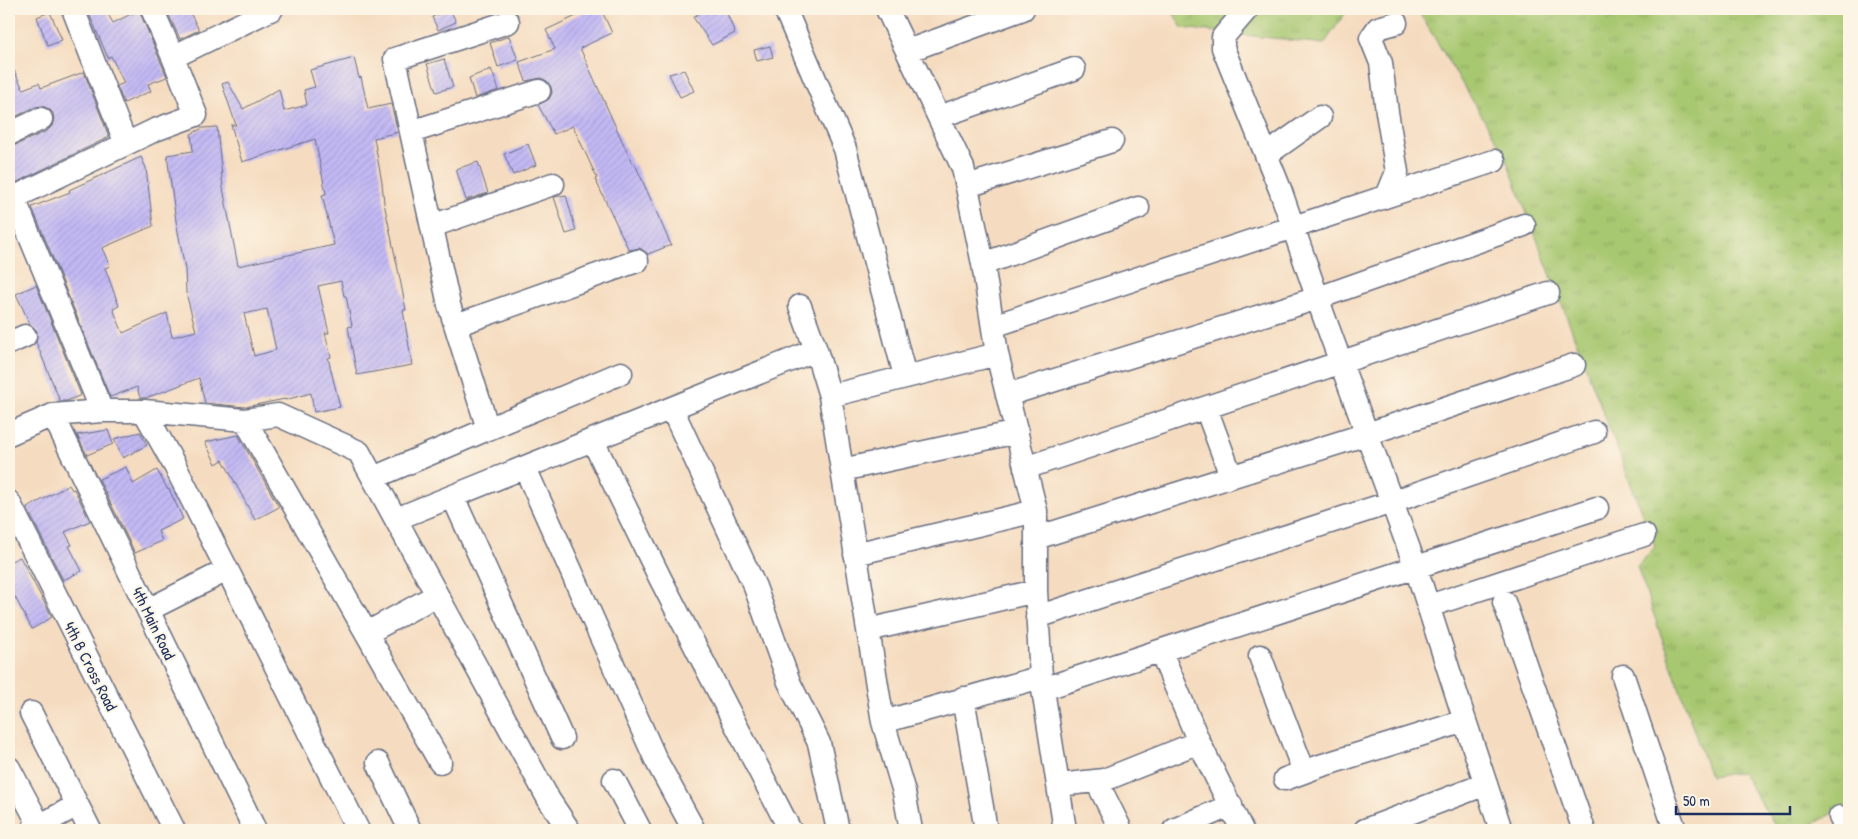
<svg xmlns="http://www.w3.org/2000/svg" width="1858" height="839" viewBox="0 0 1858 839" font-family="'Patrick Hand',sans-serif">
  <defs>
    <pattern id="grass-tufts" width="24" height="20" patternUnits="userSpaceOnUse" patternTransform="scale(1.25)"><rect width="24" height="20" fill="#a7c770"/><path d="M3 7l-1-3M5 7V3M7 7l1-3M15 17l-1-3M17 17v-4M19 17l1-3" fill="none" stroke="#8fab63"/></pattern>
    <pattern id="building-hatch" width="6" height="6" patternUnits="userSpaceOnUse" patternTransform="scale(1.25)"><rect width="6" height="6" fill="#c3b9f4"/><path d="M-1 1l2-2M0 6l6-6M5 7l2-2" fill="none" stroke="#a79fd4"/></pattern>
  </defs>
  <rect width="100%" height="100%" fill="#fcf5e5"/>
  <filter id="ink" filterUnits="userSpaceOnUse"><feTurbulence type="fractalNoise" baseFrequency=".02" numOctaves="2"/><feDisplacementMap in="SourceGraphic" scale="10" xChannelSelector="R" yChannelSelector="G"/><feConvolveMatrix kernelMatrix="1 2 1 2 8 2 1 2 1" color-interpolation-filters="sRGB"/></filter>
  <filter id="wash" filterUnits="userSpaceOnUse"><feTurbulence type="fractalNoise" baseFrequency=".0096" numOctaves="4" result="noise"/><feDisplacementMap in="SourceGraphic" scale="20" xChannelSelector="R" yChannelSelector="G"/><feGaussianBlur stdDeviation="1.12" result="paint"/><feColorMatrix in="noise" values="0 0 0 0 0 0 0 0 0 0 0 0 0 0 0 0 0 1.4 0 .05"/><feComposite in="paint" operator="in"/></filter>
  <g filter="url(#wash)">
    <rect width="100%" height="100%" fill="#f5dcc0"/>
    <path fill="url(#grass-tufts)" stroke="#617b67" d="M1171 9H1348L1324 44 1182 28Z
      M1417 9H1849V805L1802 830H1778L1741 772 1710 777 1637 566 1655 547 1503 151Z"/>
    <g id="blocks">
      <path fill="url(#building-hatch)" fill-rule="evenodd" d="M87 9H105L113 23 139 10 167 77 148 84 151 91 124 103 117 86 124 83 111 56 108 58Z
        M166 9H188L199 30 180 39Z
        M450 9 456 22 438 30 432 17Z
        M591 9H601L612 33 580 48 633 165 635 164 671 245 648 254 640 248 629 250 595 179 597 178 573 126 554 134 538 105 549 99 552 93 551 87 547 81 541 78 526 81 519 62 555 49 546 30Z
        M706 9H725L735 33 712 45 693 17Z
        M50 12 62 40 48 46 37 17Z
        M509 36 518 60 498 67 490 43Z
        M770 46 773 57 757 61 754 50Z
        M354 58 359 78 361 77 368 109 391 104 398 132 374 138 382 183 384 203 401 284 406 310H403L412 365 357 375 348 327 352 326 346 296H344L341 281 318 286 329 333H325L331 357 328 358 340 407 314 412 311 393 285 400V399L245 407 205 403 199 378 146 398H140L137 387 110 397 32 207 70 192 69 190 141 157 146 168 153 226 102 248 110 266 105 268 119 306 113 309 123 333 167 313 172 337 196 331 186 293 185 269 176 221 167 155 193 151 191 134 203 128 217 127 223 188 238 266 334 245 322 195 326 194 315 139 242 162 231 125H236L222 84 228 82 243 109 279 89 284 111 307 105 304 90 315 87 310 70ZM267 309 276 350 254 356 244 314Z
        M444 59 453 87 436 92 427 64Z
        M9 60 23 89 39 83 41 88 84 72 109 137 15 183 9 167V148L47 131 52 126 54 120 53 113 49 109 42 106 35 107 9 120Z
        M491 69 499 90 475 98 469 78Z
        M684 70 694 91 680 97 669 74Z
        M528 144 536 165 513 175 504 154Z
        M478 162 488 193 466 200 456 169Z
        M566 195 576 231 566 234 554 197Z
        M36 285 81 395 67 401H60L36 342 37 331 30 324 16 294Z
        M108 430 113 444 87 455 77 435Z
        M140 432 147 445 123 458 114 439Z
        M238 435 279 507 255 520 223 460 216 464 205 442Z
        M126 467 133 484 157 470 168 490 169 489 183 519 158 531 162 541 135 553 99 479Z
        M69 485 72 490 74 489 90 521 65 532 72 545 69 546 82 571 63 580 27 508Z
        M20 557 52 617 32 629 9 586V562Z"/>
    </g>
  </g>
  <g filter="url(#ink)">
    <use href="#blocks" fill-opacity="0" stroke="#676c80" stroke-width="1"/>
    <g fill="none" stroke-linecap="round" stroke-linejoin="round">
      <g stroke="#676c80" stroke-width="25">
        <path id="minor" d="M73 9 126 144
          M152 9 173 57
          M785 9 845 149 905 376
          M887 9 963 168 983 264 997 354 1036 511V591L1041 677 1065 830
          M1247 9 1223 37V48L1280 189 1323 314 1416 568 1465 721
          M508 22 395 59 449 305 488 429 621 373
          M907 51 1023 9
          M939 117 1074 69
          M411 132 539 91
          M9 134 41 119
          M1266 155 1320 117
          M967 186 1112 141
          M1387 196 1397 172 1387 112 1381 63 1371 38 1378 28 1396 23
          M14 198 102 411
          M9 200 155 130 196 115 173 57 272 9
          M432 226 553 184
          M983 264 1138 208
          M800 306 816 350
          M456 325 637 261
          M993 326 1494 161
          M9 343 25 336
          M1007 395 1318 298 1524 225
          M830 396 868 630
          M1206 408 1231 476
          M672 409 755 587 789 682 819 743 838 830
          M144 411 175 466 358 830
          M53 415 255 830
          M245 420 440 762
          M9 434 53 415 102 411H144L245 420 278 415 359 452 549 800 569 830
          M593 441 660 578 790 830
          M525 468 656 760 694 830
          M1025 468 1548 293
          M842 470 1017 432
          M373 478 488 429
          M453 497 562 738
          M9 502 174 830
          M396 519 816 350 830 396 997 354
          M1036 538 1367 434 1574 365
          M855 554 1036 511
          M1504 602 1584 830
          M1429 606 1644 535
          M148 610 227 570
          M1037 617 1392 502 1594 432
          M367 633 437 595
          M1161 652 1199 742 1242 830
          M1260 656 1304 772
          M1623 676 1675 830
          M1043 689 1597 508
          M963 698 986 830
          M31 713 90 830
          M883 722 868 630 1036 591
          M378 763 410 830
          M9 768 42 830
          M1285 779 1320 766 1465 721 1501 830
          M614 780 640 830
          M1097 782 1121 830
          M1059 785 1104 780 1199 742
          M1840 817 1847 830
          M32 830 77 805
          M911 830 904 792 883 722 1041 677
          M1174 830 1231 805
          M1365 830 1486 784"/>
      </g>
      <use href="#minor" stroke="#fff" stroke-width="22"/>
    </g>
  </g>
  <g text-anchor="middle" stroke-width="4" stroke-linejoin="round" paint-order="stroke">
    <g font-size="16" fill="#1b2f5e" stroke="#fcf5e5">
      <text transform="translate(154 623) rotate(64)" y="6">4th Main Road</text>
      <text transform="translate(91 666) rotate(63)" y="6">4th B Cross Road</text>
    </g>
  </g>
  <rect width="1858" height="839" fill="none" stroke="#fcf5e5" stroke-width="30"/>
  <path d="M1676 806v8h114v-8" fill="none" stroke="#1b2f5e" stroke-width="2.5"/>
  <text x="1683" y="806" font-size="15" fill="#1b2f5e" stroke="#fcf5e5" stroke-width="4" paint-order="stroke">50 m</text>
</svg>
